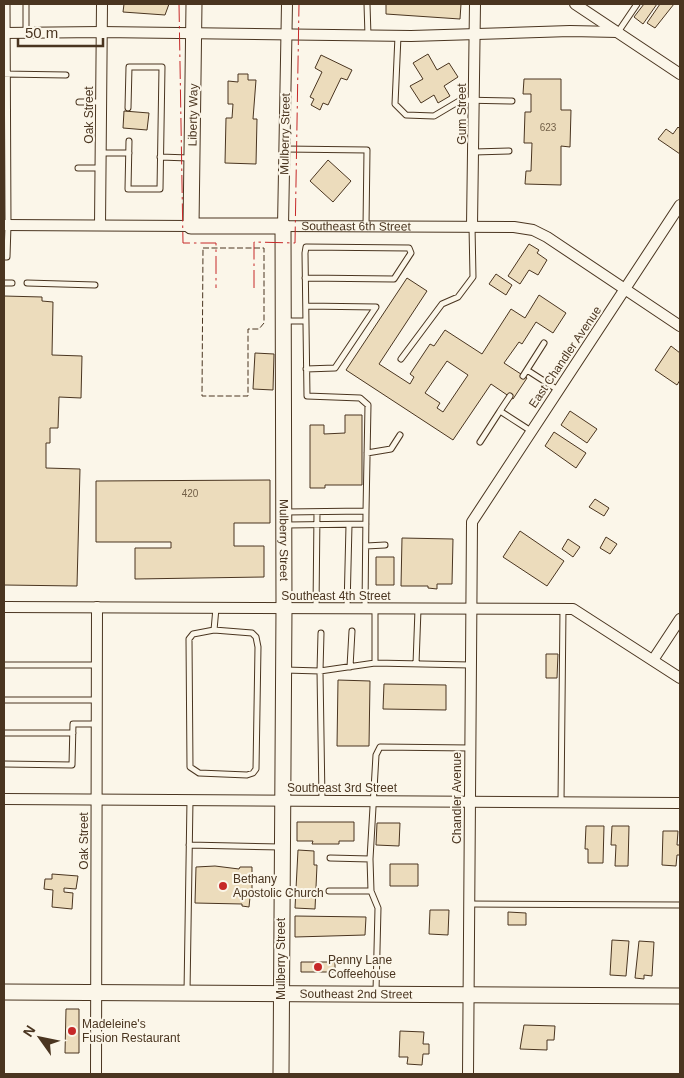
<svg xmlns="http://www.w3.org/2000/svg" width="684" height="1078" viewBox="0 0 684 1078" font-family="Helvetica,sans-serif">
  <rect width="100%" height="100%" fill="#fbf6e9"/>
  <path fill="#ecdcbc" stroke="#4a3520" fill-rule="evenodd" d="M124 4H169L165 15 123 12Z
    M386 4H461L460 19 386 14Z
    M644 4H657L643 24 634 17Z
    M660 4H674L655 28 647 23Z
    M428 54 437 70 449 63 458 77 444 86 450 96 438 103 434 95 421 103 410 86 423 79 413 63Z
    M321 55 352 70 347 80 341 78 328 105 323 103 320 110 311 105 314 99 310 97 322 72 315 68Z
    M238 74H248V80H256L253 119H257L256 164 225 163 226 118H232L233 104H228V81L238 82Z
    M524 79H561V110H571L570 147 561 146V185L525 184 526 171H531L532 143H524L525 112H531V94H523Z
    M124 111 149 113 147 130 123 128Z
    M678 127 680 129V154L658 139 666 129 673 134Z
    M328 160 351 181 333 202 310 181Z
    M529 244 539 250 537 253 547 260 538 275 529 270 520 284 508 276Z
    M496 274 512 285 506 295 489 284Z
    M407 278 427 291 379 364 410 384 414 377 410 374 430 344 434 346 445 330 482 354 511 309 525 318 539 295 566 313 553 333 536 322 522 344 519 342 504 363 527 378 513 399 491 384 453 440 346 370ZM447 361 468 375 443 412 437 408 440 403 425 393Z
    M4 296 42 297V301L53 302 52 355 82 356 81 398 59 397 58 428H50V443H46V468L80 469 77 586 4 585Z
    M671 346 680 353V380L677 385 655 370Z
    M255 353 274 354 273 390 253 389Z
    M570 411 597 429 587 443 561 425Z
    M345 415H362V485H325V488H310V425H324V434L345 433Z
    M554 432 586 453 576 468 545 446Z
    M270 480V523H234V546H264V577L135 579V548H171V542H96V481Z
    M595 499 609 508 604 516 589 507Z
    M520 531 564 561 547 586 503 557Z
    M606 537 617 544 610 554 600 548Z
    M402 538 453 539 452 584H437V589L428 588V586H401Z
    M568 539 580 547 573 557 562 549Z
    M376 557H394V585H376Z
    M546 654H558L557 678H546Z
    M338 680 370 681 369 746H337Z
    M384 684 446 685V710L383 709Z
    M297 822H354V841H339V844H312L313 841H297Z
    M377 823H400L399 846 376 845Z
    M586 826H604L603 863H588V849H585Z
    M612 826H629L628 866H615L616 845H611Z
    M663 831H678L677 845H680V855H677L676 866 662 865Z
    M298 850 314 851V865H317L315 909 295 908Z
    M390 864H418V886H390Z
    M215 866 239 869 240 867H252V897H250L249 907 242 906V904L195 903 196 867Z
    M52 874 78 876 76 889 64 888V892L73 893 72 909 52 907 53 890 44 889 45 879H52Z
    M430 910H449L448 935 429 934Z
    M508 912 526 913V925H508Z
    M295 916 366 917 365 935 295 937Z
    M612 940 629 941 626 976 610 975Z
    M639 941 654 942 652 976 644 975V979L635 978Z
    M301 962H335V972H301Z
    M66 1009H79V1053H65Z
    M524 1025 555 1026 554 1040H547V1050L520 1049Z
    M400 1031 424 1032 423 1044H429V1054H423L422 1065 407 1064 408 1057H399Z"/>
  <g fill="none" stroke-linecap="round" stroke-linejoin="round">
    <g stroke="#4a3520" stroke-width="7">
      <path id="lane" d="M367 4 368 36
        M618 32 637 4
        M26 33V4
        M398 36 395 104 406 115 434 116 461 100 512 101
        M4 74 66 75
        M79 102H101
        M128 108 129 67H162L160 189H128L129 141
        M285 149 367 150 366 226
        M474 152 509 151
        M101 153H129
        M160 157 189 158
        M78 168H101
        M4 257H7L8 225 7 4
        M305 278 394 279 411 253 409 248 306 247 305 253 307 396 360 398 368 405 366 511
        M4 283H12
        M27 283 95 285
        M306 306 376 307 335 368 306 369
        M284 321H306
        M401 359 442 304 458 297 473 277 472 226
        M527 370 558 390
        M523 376 544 343
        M500 411 510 396
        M480 442 500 411 531 431
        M367 453 391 449 400 435
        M286 512 366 511 365 608
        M287 525 366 524
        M366 546 385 545
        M316 608 317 512
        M347 608 349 525
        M214 630 193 634 189 639 190 767 199 773 247 775 253 773 256 769 258 647 256 637 252 633 214 630 216 608
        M321 633 320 671 375 663 470 665
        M375 663V609
        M416 664 418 609
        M4 665H97
        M350 667 352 631
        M285 670 320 671 322 800
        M4 700H97
        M4 733H73
        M4 764 72 765 73 724H97
        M561 802 563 609
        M189 845 281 847
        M330 858 370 859
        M329 891H371
        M469 904 680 905
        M376 991 378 908 371 891 370 859 376 755 380 747 470 748
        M187 992 190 800"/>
    </g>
    <g stroke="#4a3520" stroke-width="12">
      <g id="street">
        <path id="s1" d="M287 4 283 226 514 227 533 230 547 237 680 326"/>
        <path d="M575 4 680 74"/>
        <path d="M4 33 101 32 411 36 570 31 618 32"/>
        <path d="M4 225 191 226"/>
        <path d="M100 225 102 4"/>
        <path d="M472 225 475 4"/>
        <path d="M4 607 573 609 680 678"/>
        <path d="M653 660 680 619"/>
        <path d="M4 799 680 803"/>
        <path d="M96 1074 97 607"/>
        <path d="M468 1074 472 522 680 205"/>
      </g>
    </g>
    <g stroke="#4a3520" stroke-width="17">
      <g id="secondary">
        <path id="s2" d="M194 4 191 226H283L284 608 281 1074"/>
        <path id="s3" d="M4 992 680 996"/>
      </g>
    </g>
    <use href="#lane" stroke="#fbf6e9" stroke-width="5"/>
    <use href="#street" stroke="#fbf6e9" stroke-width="10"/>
    <use href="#secondary" stroke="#fbf6e9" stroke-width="15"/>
    <path stroke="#4a3520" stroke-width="1" stroke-dasharray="6 2.5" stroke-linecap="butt" d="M203 248H264V323L259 329H248V396H202Z"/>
    <path stroke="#c62828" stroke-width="1" stroke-dasharray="18 4 2.5 4" stroke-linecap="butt" d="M179 4 183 243H216V288
      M254 288V242L295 243 299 4"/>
  </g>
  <g fill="#c62828" stroke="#fbf6e9" stroke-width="2">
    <circle cx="223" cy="886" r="5"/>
    <circle cx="318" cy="967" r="5"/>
    <circle cx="72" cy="1031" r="5"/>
  </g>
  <g text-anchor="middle" stroke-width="4" stroke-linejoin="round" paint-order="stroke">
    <g font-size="10" fill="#725f47">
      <text x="548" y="131">623</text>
      <text x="190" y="497">420</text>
    </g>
    <g font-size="12" fill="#4a3520" stroke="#fbf6e9">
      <text transform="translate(462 114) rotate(-90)" y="4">Gum Street</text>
      <text transform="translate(89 115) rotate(-90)" y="4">Oak Street</text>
      <text transform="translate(193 115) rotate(-89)" y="4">Liberty Way</text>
      <text transform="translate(285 134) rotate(-89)" y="4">Mulberry Street</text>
      <text dy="4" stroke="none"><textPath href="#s1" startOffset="295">Southeast 6th Street</textPath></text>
      <text transform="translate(565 357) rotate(-56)" y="4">East Chandler Avenue</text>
      <text dy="4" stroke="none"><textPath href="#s2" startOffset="628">Mulberry Street</textPath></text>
      <text x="336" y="600">Southeast 4th Street</text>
      <text x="342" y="792">Southeast 3rd Street</text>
      <text transform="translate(457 798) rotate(-90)" y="4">Chandler Avenue</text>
      <text transform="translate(84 841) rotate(-90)" y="4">Oak Street</text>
      <text transform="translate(281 959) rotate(-90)" y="4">Mulberry Street</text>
      <text dy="4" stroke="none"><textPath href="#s3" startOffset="352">Southeast 2nd Street</textPath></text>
    </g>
    <g font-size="12" fill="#4a3520" stroke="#fbf6e9" text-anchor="start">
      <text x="233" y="883">Bethany<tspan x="233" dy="14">Apostolic Church</tspan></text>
      <text x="328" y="964">Penny Lane<tspan x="328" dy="14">Coffeehouse</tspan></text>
      <text x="82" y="1028">Madeleine's<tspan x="82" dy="14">Fusion Restaurant</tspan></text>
    </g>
  </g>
  <rect width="684" height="1078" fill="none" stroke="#4a3520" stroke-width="10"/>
  <g transform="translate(40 1038) rotate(303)" stroke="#fbf6e9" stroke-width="4" paint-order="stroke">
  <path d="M0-4L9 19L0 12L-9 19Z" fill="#4a3520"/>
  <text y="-8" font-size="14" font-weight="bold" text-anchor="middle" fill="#4a3520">N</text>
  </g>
  <path d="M18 38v8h85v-8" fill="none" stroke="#4a3520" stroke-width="2.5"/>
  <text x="25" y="38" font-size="15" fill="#4a3520" stroke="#fbf6e9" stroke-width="4" paint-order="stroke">50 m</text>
</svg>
